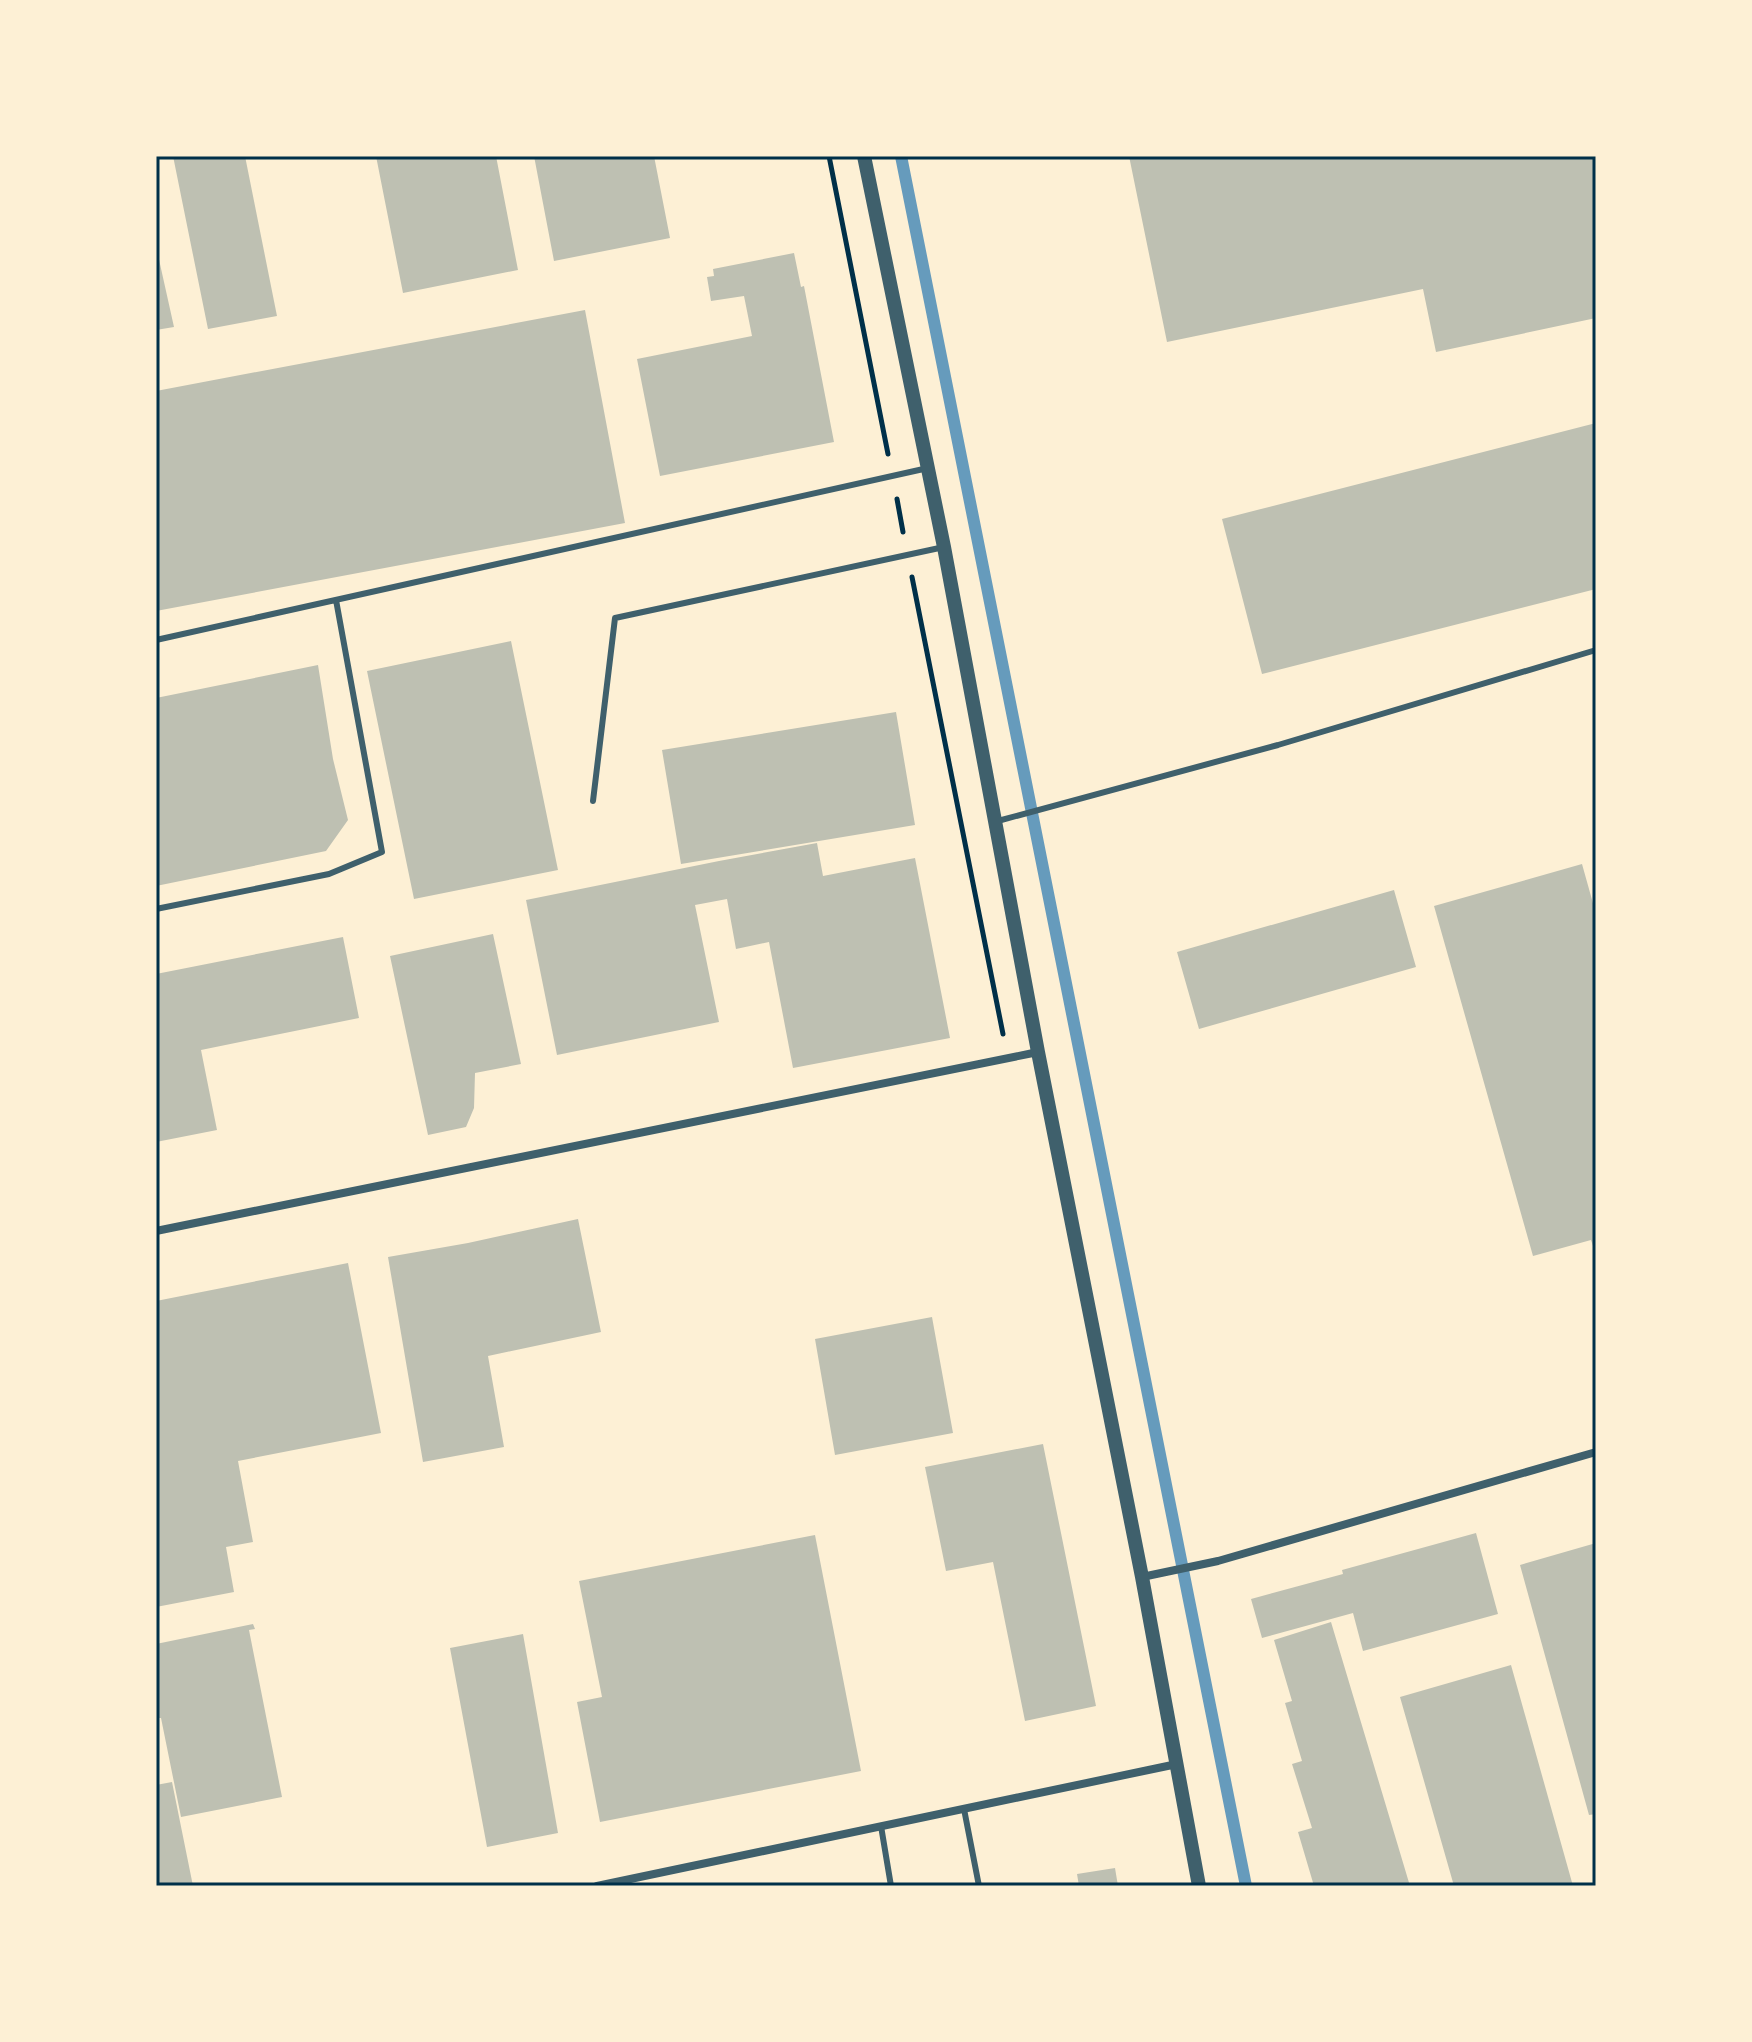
<svg xmlns="http://www.w3.org/2000/svg" width="1752" height="2042" viewBox="0 0 1752 2042" font-family="'DejaVu Sans',sans-serif">
  <rect width="100%" height="100%" fill="#fdf0d5"/>
  <g fill="none" stroke-linecap="round" stroke-linejoin="round">
    <path stroke="#669bbc" stroke-width="12" d="M901 156 1246 1886"/>
  </g>
  <path fill="#bec0b2" d="M173 156H245L277 316 208 329Z
    M376 156H496L518 270 403 293Z
    M534 156H654L670 238 554 261Z
    M1129 156H1596V318L1436 352 1423 289 1167 342Z
    M156 246 174 327 156 330Z
    M794 253 801 287 804 286 834 442 660 476 637 359 752 336 744 296 711 301 707 277 714 276 713 269Z
    M585 310 625 523 156 611V391Z
    M1596 423V589L1262 674 1222 519Z
    M511 641 558 870 414 899 367 671Z
    M318 665 333 759 348 820 326 851 156 886V698Z
    M896 712 915 825 681 864 662 750Z
    M817 843 823 876 915 858 950 1038 793 1068 769 942 736 949 727 899 695 905 719 1022 557 1055 526 900 719 861Z
    M1582 864 1596 914V1255L1591 1240 1533 1256 1434 906Z
    M1394 890 1416 967 1199 1029 1177 952Z
    M493 934 521 1064 475 1073 474 1108 466 1127 428 1135 390 956Z
    M343 937 359 1018 201 1050 217 1130 156 1142V974Z
    M578 1219 601 1332 488 1356 504 1447 423 1462 388 1257 468 1243Z
    M348 1263 381 1433 238 1461 253 1542 226 1547 234 1592 156 1607V1301Z
    M932 1317 953 1433 835 1455 815 1339Z
    M1043 1444 1096 1706 1025 1721 993 1562 946 1571 925 1467Z
    M1476 1533 1498 1614 1363 1651 1353 1613 1262 1638 1251 1599 1343 1574 1342 1570Z
    M815 1535 861 1771 600 1822 577 1702 602 1697 579 1581Z
    M1596 1543V1814L1589 1815 1520 1565Z
    M1331 1622 1410 1886H1314L1298 1832 1312 1828 1292 1764 1302 1761 1285 1703 1292 1701 1274 1640Z
    M253 1624 255 1629 249 1630 282 1797 181 1817 161 1718H156V1644Z
    M523 1634 558 1833 487 1847 450 1648Z
    M1511 1665 1573 1886H1454L1400 1697Z
    M172 1782 193 1886H156V1785Z
    M1115 1868 1118 1886H1079L1077 1874Z"/>
  <g fill="none" stroke-linecap="round" stroke-linejoin="round">
    <path stroke="#003049" stroke-width="5" d="M829 156 888 454
      M897 499 903 532
      M912 577 1003 1034"/>
    <path stroke="#3f606c" stroke-width="6" d="M156 640 928 468
      M593 801 615 618 944 547
      M994 822 1278 745 1596 650
      M156 909 329 874 382 852 336 600
      M964 1809 979 1886
      M881 1826 891 1886"/>
    <path stroke="#3f606c" stroke-width="8" d="M156 1231 1038 1052
      M1142 1577 1218 1561 1596 1452
      M597 1886 1177 1764"/>
    <path stroke="#3f606c" stroke-width="14" d="M864 156 944 547 1038 1052 1142 1577 1199 1886"/>
  </g>
  <rect width="1752" height="2042" fill="none" stroke="#fdf0d5" stroke-width="316"/>
  <rect x="158" y="158" width="1436" height="1726" fill="none" stroke="#003049" stroke-width="3"/>
</svg>
